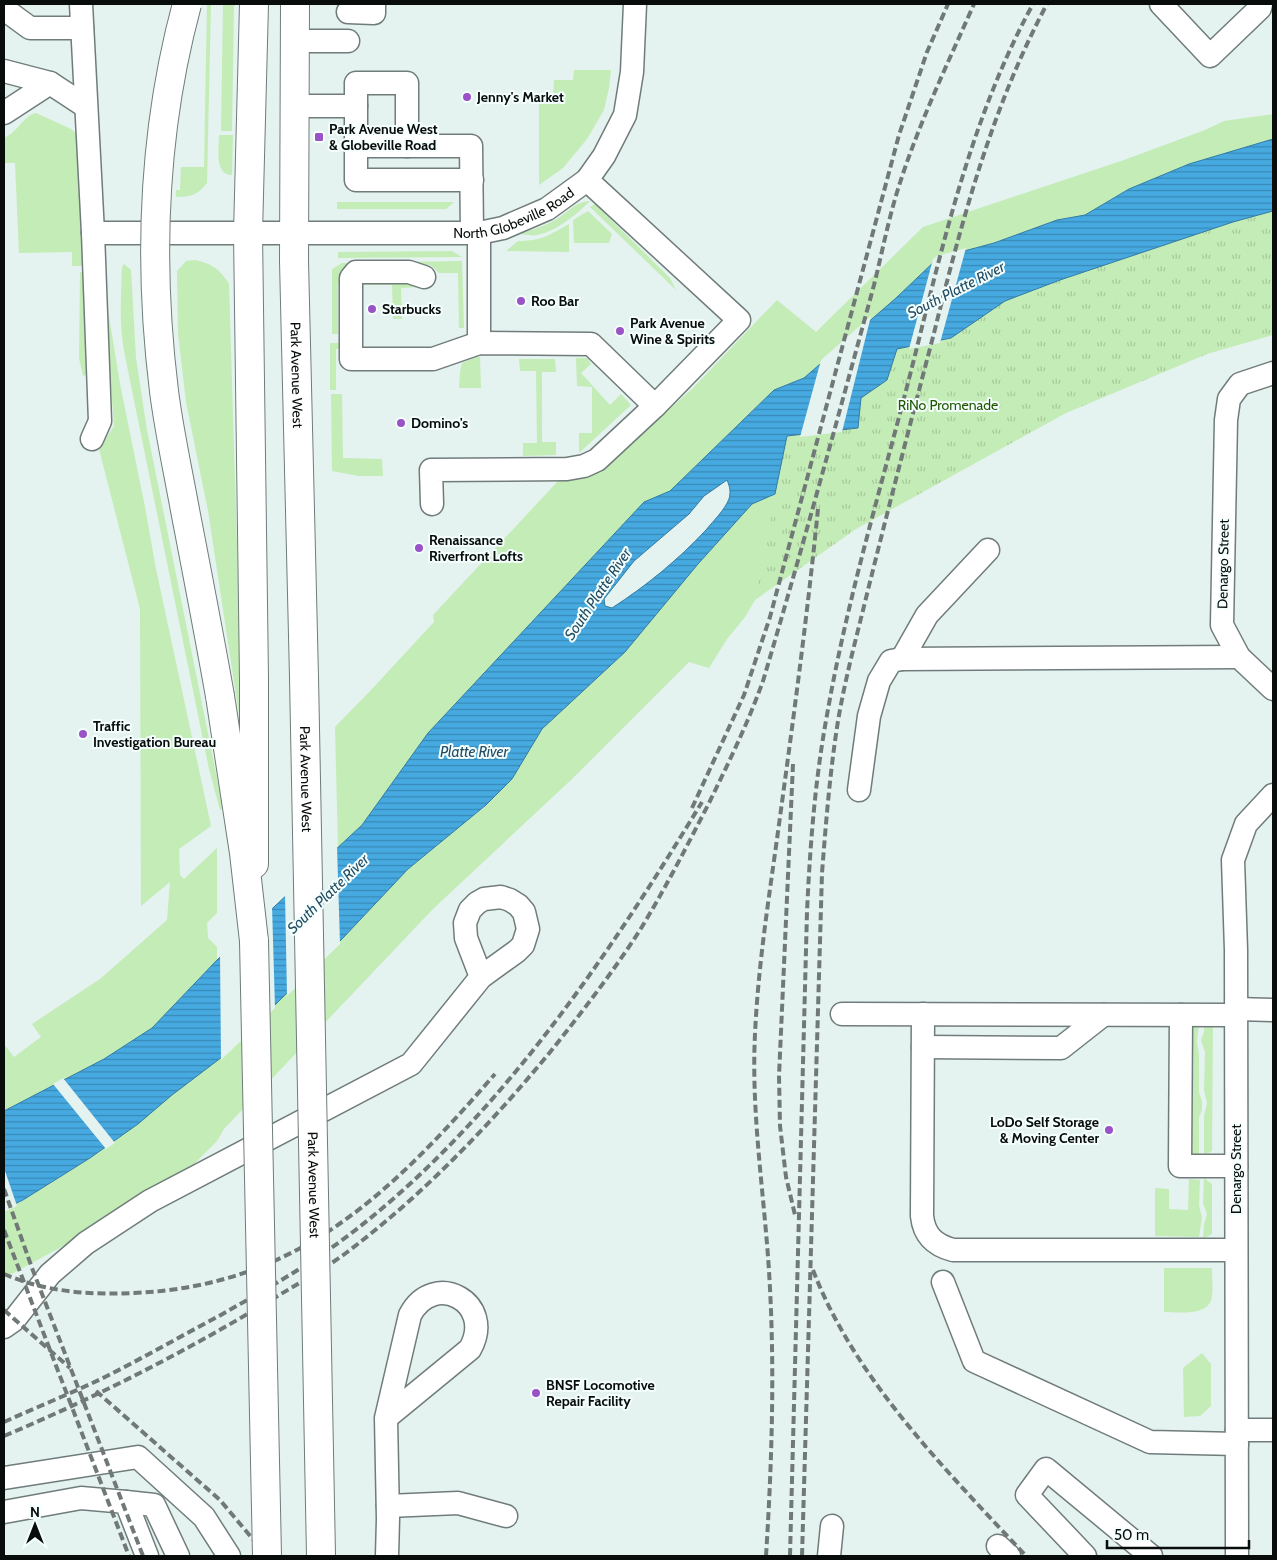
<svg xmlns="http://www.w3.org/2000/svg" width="1277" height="1560" viewBox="0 0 1277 1560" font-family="Cabin,sans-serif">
  <defs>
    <pattern id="park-tufts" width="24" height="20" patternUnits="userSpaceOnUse" patternTransform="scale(1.25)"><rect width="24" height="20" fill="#c4ecb6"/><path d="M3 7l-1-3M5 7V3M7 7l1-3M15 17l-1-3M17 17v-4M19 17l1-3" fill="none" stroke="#a7c99b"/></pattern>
    <pattern id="water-rules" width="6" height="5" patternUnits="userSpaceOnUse" patternTransform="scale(1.25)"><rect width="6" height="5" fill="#46aae1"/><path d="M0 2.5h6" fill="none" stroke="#3889b5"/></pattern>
  </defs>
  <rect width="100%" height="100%" fill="#e4f2f0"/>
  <path fill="#c4ecb6" d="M207 4H211L207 183C198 195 190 197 176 197V190H180L181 167H204Z
    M223 4H234L232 131H221Z
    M574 70H611L609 88 604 110 587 139 563 168 539 185V100L553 99 554 80H573Z
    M36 113 71 129 77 134 84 266H72V252L19 253 15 163H4V138C18 132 24 115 36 113Z
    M1273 114V139L1189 164 1129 189 1085 215 1057 220 994 243 938 258 896 298 804 378 774 390 670 491 644 502 428 733 362 825 338 848 335 727 372 689 434 622 433 615 559 480H571L606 468 649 427 692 389 777 300 816 332 923 227 1124 160 1205 130 1224 121Z
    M219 135H233L232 175C214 175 219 147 219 135Z
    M590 201C576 215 557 231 537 235 531 236 524 234 517 234 531 230 543 227 555 220 569 212 574 202 590 201Z
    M337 202H454L446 209H337Z
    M595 204 670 278 676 290 590 207Z
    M588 211 612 234 609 243H574L573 220Z
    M569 224V252L506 251 518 241C542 241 549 235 569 224Z
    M452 251 462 257 338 258V252Z
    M194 260C211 263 220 269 229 284L243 741 208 511 186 402 178 334 177 271 186 261Z
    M462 261 464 328H459L458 273H439L430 265 356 266 340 279 338 286V334H332V269L342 263Z
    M124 264 131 270 136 358 147 430 223 808 220 810 209 769 124 351C119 323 121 295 122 267Z
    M80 272H85L87 295 85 331 89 374 83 376 79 358Z
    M360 276 408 277 420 287 401 288 402 319H393L392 285H355Z
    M109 316 120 384 145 507 156 569 211 826 179 849 180 875 184 879 217 848V913L207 923 208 938 217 947V960L152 1028 104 1059 4 1111V1044L14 1057 41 1037 32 1024 100 979 167 920 170 882 141 906 140 609 99 449 114 426 107 334Z
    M330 343H340V349H336V390H330Z
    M476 357H480L481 388H459L460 372 462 363Z
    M576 358H587L591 364 581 373 610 405 621 394 631 405 579 453V433H592V387L577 386Z
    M519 359H555L556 372H542V442H556V455L523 456V443H537L536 371H520Z
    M331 394H342L343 458 382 459 383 476H359L332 471Z
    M782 466 755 600 745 617 727 639 709 668 689 662 572 779 433 909 224 1129 217 1141 195 1163 166 1187 141 1204 4 1278V1209L24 1200 90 1158 138 1124 172 1095 222 1057 342 939 408 869 487 805 512 779 542 729 625 652 698 564 752 504 775 494Z
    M1204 1022 1213 1027 1212 1151 1204 1155V1116L1207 1103 1204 1090 1205 1052 1201 1040 1204 1032Z
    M1199 1023 1197 1042 1199 1055V1092L1202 1102V1110L1199 1117V1156L1191 1155 1188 1024Z
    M1204 1178 1212 1184V1234L1203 1239 1204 1224 1207 1214 1203 1203Z
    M1189 1179 1200 1180 1199 1205 1202 1218 1199 1237 1155 1236V1188L1169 1189V1209L1188 1210Z
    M1164 1268H1212C1212 1278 1213 1287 1212 1296 1210 1317 1178 1312 1164 1312Z
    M1202 1353 1211 1364V1406L1200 1416 1184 1417 1183 1368Z"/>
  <path fill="url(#park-tufts)" d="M1273 211V335L1207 354 1066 413 856 529 755 600 787 436 858 428 861 398 887 380 897 349 951 338 1005 301 1060 280 1233 222Z"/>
  <path fill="url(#water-rules)" stroke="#337ba1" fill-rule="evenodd" d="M1273 139V211L1233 222 1060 280 1005 301 951 338 897 349 887 380 861 398 858 428 787 436 775 494 752 504 698 564 625 652 542 729 512 779 486 805 408 869 342 939 222 1057 172 1095 138 1124 90 1158 23 1200 4 1209V1111L104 1059 152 1028 217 960 362 825 428 733 644 502 670 491 774 390 804 378 896 298 938 258 994 243 1057 220 1085 215 1129 189 1189 164ZM727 480C730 487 731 492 729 499 724 511 714 520 706 530 678 560 646 586 612 608L605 606 604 599 634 561 689 514 704 496Z"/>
  <path fill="#e4f2f0" d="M966 248 940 343 909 349 933 259 937 256Z
    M871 316 842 432 800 437 821 360Z
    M337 846 340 944 287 996 285 894Z
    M272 906 275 1008 221 1060 220 954Z
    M63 1078 115 1143 106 1149 53 1084Z
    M4 1168 17 1206 4 1212Z"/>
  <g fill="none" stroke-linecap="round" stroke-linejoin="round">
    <g stroke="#707c7b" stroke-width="25">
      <g id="minor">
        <path d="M81 4 93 233 100 421 92 439"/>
        <path d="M1161 4 1210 56 1260 8 1261 4"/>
        <path d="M4 9 30 28H82"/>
        <path d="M348 12 374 13V4"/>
        <path d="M295 41H348"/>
        <path d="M4 71 50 83 85 106"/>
        <path d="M295 106H356"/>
        <path d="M4 113 50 83"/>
        <path d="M356 146H471L472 233"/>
        <path d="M407 146V83H356V180H472"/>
        <path id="s1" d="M93 233H479L503 228 547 209 587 180 604 156 625 115 632 72 635 4"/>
        <path d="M479 233V343"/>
        <path d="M424 277 409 272H356L351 278V359H433L479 343 591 344 655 406 739 320 587 180"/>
        <path d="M1273 373 1240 384 1229 399 1226 420 1222 625 1239 657 1273 689"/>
        <path d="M432 504 431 470 567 469 584 466 597 460 655 406"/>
        <path d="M902 659 927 615 988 550"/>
        <path d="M859 790 869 716 879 681 891 661 902 659 1239 657"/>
        <path d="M1236 1009 1273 1010"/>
        <path d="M842 1014 1236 1015"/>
        <path d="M923 1014 922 1216C924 1235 934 1245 953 1250H1236"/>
        <path d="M1181 1015 1180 1166H1236"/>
        <path d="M923 1047 1061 1048 1103 1015"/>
        <path d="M943 1282 974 1361 1150 1442 1237 1444"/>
        <path d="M4 1327 14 1320 50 1274 86 1243 150 1201 411 1064 481 977 517 951 523 945 528 929 524 912 518 905 510 900 501 897 484 899 477 903 470 910 465 923 466 938 481 977"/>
        <path d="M386 1418 410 1315C434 1269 496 1303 470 1349L386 1418 388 1519 387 1556"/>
        <path d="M1237 1430H1273"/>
        <path d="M4 1478 138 1457 204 1517 229 1556"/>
        <path d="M126 1502 154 1505 178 1556"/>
        <path d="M388 1506 458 1503 506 1516"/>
        <path d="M4 1512 81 1498 126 1502 147 1556"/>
        <path d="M998 1546 1009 1556"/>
        <path d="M829 1556 832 1526"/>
        <path d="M1085 1556 1027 1495 1046 1469 1151 1556"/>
        <path d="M1237 1556 1236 950 1233 860 1246 824 1273 795"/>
      </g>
    </g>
    <g stroke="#707c7b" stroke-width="30">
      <g id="major">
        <path id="s2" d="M295 4 294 261 304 677"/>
        <path d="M254 864V679L248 233 254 4"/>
      </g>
    </g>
    <g stroke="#707c7b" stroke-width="30">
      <path id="highway" d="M220 696 244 853 254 941"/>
    </g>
    <use href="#minor" stroke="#fff" stroke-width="22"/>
    <use href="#major" stroke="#fff" stroke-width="28"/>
    <use href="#highway" stroke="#fff" stroke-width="28"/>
    <path stroke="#707977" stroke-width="4" stroke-dasharray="8 4" stroke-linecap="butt" d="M793 764 779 1076 780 1126 786 1177 795 1215
      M692 808 744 695 770 617 899 135 927 52 948 4
      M4 1189 32 1268 143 1556
      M4 1230 129 1556
      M813 1270C855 1380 947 1471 1026 1556
      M4 1274C45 1292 90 1295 134 1293 299 1286 393 1191 495 1074
      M4 1310 70 1368
      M96 1391 220 1500 267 1556
      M4 1422C37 1407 72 1393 105 1377 143 1358 181 1336 219 1316 263 1291 308 1266 349 1235 495 1124 608 957 702 802
      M4 1436C94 1398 177 1356 261 1306 290 1288 319 1273 346 1253 423 1195 490 1125 551 1051 582 1012 613 972 640 930 665 889 687 846 709 803 728 764 748 723 763 681 802 550 838 417 874 285 882 253 888 221 898 189 918 125 947 65 974 4
      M766 1556C772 1461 775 1366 769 1271 764 1192 751 1113 755 1034 758 968 768 904 777 839 792 729 807 619 818 509
      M790 1556 807 912C810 846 815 780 827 715 847 600 881 488 910 375 942 249 970 119 1033 4
      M802 1556 822 873C826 822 830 771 838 721 845 679 856 639 866 598 888 509 911 421 934 333 962 220 992 107 1047 4"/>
    <g stroke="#707c7b" stroke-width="30" stroke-linecap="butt">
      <g id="major-bridge">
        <path id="s3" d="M304 677 321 1556"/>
        <path d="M254 941 267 1556"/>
      </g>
    </g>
    <g stroke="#707c7b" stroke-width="30" stroke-linecap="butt">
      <path id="highway-bridge" d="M187 4C153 130 148 262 164 391 169 431 178 471 185 510 197 572 209 634 220 696"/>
    </g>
    <use href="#major-bridge" stroke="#fff" stroke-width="28"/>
    <use href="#highway-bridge" stroke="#fff" stroke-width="28"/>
  </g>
  <g fill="#9953c6" stroke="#f4fffd" stroke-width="2">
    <circle cx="467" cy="97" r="5"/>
    <rect x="314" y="132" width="10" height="10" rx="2.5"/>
    <circle cx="521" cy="301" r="5"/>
    <circle cx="372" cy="309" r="5"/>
    <circle cx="620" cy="331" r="5"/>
    <circle cx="401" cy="423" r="5"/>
    <circle cx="419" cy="548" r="5"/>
    <circle cx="83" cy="734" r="5"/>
    <circle cx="1109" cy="1130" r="5"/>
    <circle cx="536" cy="1393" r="5"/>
  </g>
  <g text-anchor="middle" stroke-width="4" stroke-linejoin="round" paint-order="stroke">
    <g font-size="14" font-weight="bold" fill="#080d0c" stroke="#f4fffd" text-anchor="start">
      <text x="477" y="102">Jenny's Market</text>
      <text x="329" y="134">Park Avenue West<tspan x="329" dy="16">&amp; Globeville Road</tspan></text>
      <text x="531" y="306">Roo Bar</text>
      <text x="382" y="314">Starbucks</text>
      <text x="630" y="328">Park Avenue<tspan x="630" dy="16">Wine &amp; Spirits</tspan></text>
      <text x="411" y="428">Domino's</text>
      <text x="429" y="545">Renaissance<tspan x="429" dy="16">Riverfront Lofts</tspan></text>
      <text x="93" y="731">Traffic<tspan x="93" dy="16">Investigation Bureau</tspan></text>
      <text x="1099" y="1127" text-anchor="end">LoDo Self Storage<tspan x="1099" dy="16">&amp; Moving Center</tspan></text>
      <text x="546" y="1390">BNSF Locomotive<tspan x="546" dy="16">Repair Facility</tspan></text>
    </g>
    <g font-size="14" fill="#080d0c" stroke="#f4fffd">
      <text dy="5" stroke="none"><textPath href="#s1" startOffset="425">North Globeville Road</textPath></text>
      <text dy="5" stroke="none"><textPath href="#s2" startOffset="371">Park Avenue West</textPath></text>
      <text transform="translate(1223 564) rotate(-89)" y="5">Denargo Street</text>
      <text dy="5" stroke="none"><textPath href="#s3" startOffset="102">Park Avenue West</textPath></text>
      <text transform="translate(1236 1169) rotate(-90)" y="5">Denargo Street</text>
      <text dy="5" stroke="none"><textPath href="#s3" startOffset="508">Park Avenue West</textPath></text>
    </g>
    <g font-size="14" fill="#215703" stroke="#f4fffd">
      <text x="948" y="410">RiNo Promenade</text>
    </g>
    <g font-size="15" font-style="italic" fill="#244d64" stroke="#f4fffd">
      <text transform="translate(956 290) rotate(-27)" y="5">South Platte River</text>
      <text transform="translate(598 594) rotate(-56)" y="5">South Platte River</text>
      <text x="474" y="757">Platte River</text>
      <text transform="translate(328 894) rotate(-44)" y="5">South Platte River</text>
    </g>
  </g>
  <rect width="1277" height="1560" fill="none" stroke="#080d0c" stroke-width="10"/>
  <g transform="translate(35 1525)" stroke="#f4fffd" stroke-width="4" paint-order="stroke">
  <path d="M0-4L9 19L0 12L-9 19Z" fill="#080d0c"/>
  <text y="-8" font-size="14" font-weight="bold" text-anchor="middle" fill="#080d0c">N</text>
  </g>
  <path d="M1107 1540v8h142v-8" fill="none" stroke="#080d0c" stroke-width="2.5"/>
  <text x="1114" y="1540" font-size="15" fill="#080d0c" stroke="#f4fffd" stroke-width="4" paint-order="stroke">50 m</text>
</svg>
